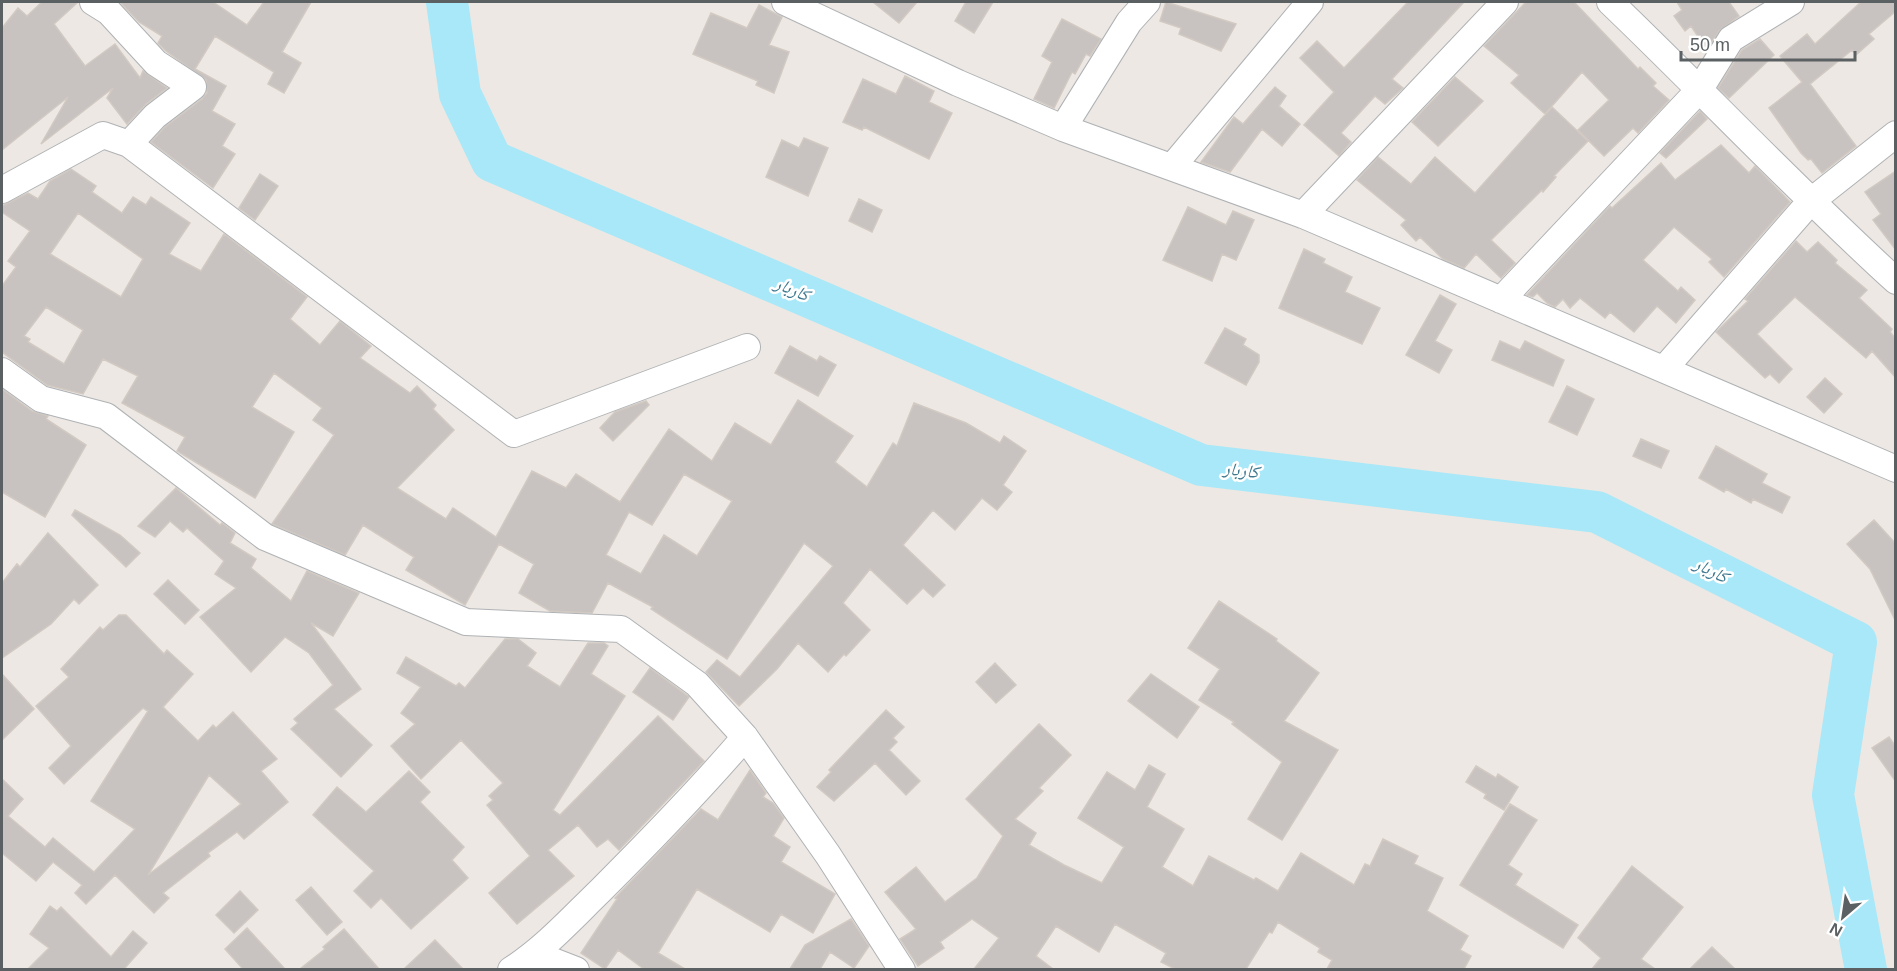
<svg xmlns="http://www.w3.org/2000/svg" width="1897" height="971" viewBox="0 0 1897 971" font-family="Helvetica,'Noto Naskh Arabic',sans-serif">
  <rect width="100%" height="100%" fill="#ede8e3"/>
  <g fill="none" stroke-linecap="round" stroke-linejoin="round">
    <path stroke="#a8e8f8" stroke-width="42" d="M447 2 460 94 492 161 1201 465 1597 512 1856 642 1833 795 1866 970"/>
  </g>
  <path fill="#c8c3c0" stroke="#d1c9c2" stroke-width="1.5" fill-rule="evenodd" d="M42 2H78L54 24 85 66 115 44 140 78 143 71 167 88 146 104 127 124 107 98 113 88 41 144 68 97 2 150V28L18 8 27 16Z
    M120 2H213L247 25 264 2H311L282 52 301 63 284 93 268 84 274 72 215 36 195 69 226 86 212 111 235 124 222 146 235 154 213 188 151 142 165 127 202 99 207 93 206 80 166 51 158 43 162 36 139 22Z
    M873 2H917L899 23Z
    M966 2H993L974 33 955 21Z
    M1166 2 1236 24 1221 51 1179 34 1181 28 1160 21Z
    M1408 2H1464L1392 79 1403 88 1385 104 1375 96 1341 133 1351 142 1339 156 1304 125 1334 92 1300 58 1317 41 1344 68Z
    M1526 2H1574L1638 69 1640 67 1656 83 1653 86 1669 100 1638 133 1633 128 1604 156 1578 130 1609 100 1582 72 1545 114 1511 83 1519 75 1484 46Z
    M1677 2H1729L1739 16 1719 31 1707 50 1691 26 1685 31 1674 16 1682 10Z
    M1861 2H1896V11L1869 34 1874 39 1856 55 1852 50 1810 84 1856 146 1822 173 1811 159 1808 160 1801 153 1769 108 1802 82 1780 56 1807 34 1815 44Z
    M759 5 782 17 769 45 789 52 774 93 756 85 758 81 693 54 711 13 747 28Z
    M1062 19 1101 39 1090 56 1086 54 1075 74 1072 72 1054 108 1034 99 1052 62 1042 56Z
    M1760 39 1774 55 1729 98 1718 88 1742 50Z
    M905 76 934 91 929 102 952 113 929 159 864 127 862 130 843 122 863 79 896 94Z
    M1455 77 1483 101 1438 146 1412 122Z
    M1275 87 1286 96 1279 106 1300 124 1282 146 1262 129 1230 172 1201 162 1234 117 1243 124Z
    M1552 107 1588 141 1554 176 1556 177 1543 192 1542 190 1491 240 1515 263 1501 278 1476 254 1464 268 1443 259 1420 237 1416 241 1401 225 1406 220 1357 180 1378 157 1411 184 1435 157 1475 193Z
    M1700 111 1707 119 1666 158 1660 153Z
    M804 138 828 148 808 196 766 177 782 140 799 148Z
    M1721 145 1749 173 1755 166 1790 202 1724 277 1709 262 1712 259 1674 227 1643 260 1678 291 1681 287 1695 300 1676 323 1657 306 1634 332 1610 312 1605 318 1580 298 1570 308 1563 299 1555 307 1547 303 1537 293 1533 297 1527 295 1610 206 1612 208 1661 163 1675 180Z
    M71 169 96 186 92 192 122 213 133 197 146 205 151 197 190 223 169 254 201 271 224 234 307 297 290 319 320 345 340 321 371 346 360 358 410 393 417 386 436 405 433 409 454 430 397 488 446 519 453 508 496 537 532 471 566 488 576 474 620 502 669 429 712 461 735 423 771 445 798 400 853 436 835 462 867 487 893 443 897 446 914 403 966 423 1000 443 1004 436 1026 451 1003 485 1012 492 997 510 982 498 955 530 933 510 903 545 945 585 933 597 923 588 907 604 870 569 843 603 870 630 846 656 844 654 828 672 798 643 777 669 739 706 706 672 717 660 740 677 833 566 804 543 727 659 651 609 653 607 608 583 592 613 550 611 519 593 534 564 499 544 465 605 406 570 414 557 363 525 345 555 272 524 334 435 313 420 322 408 274 373 252 407 294 432 255 498 177 451 185 437 122 403 138 376 103 359 83 394 47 385 2 352V286L16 267 8 261 30 231 2 212V206L28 193 38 199 50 181ZM78 213 143 259 121 297 50 254ZM46 307 83 330 64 364 28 342 30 339 24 336ZM684 474 732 501 697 556 664 535 641 574 606 555 629 512 652 525Z
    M1896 171V250L1873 220 1881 214 1865 192Z
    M260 174 278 186 255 220 239 208Z
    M859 199 882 210 872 232 849 221Z
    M1188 207 1226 225 1233 211 1254 220 1236 260 1222 254 1212 281 1163 260Z
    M1796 241 1807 252 1818 242 1837 260 1835 263 1867 290 1859 298 1892 329 1890 332 1896 339V378L1872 351 1866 358 1795 297 1757 334 1792 369 1779 383 1770 374 1765 378 1716 332 1748 301 1745 299Z
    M1304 249 1325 259 1323 263 1352 277 1345 292 1380 308 1362 344 1279 308Z
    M1440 295 1456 304 1435 341 1452 350 1439 373 1406 355Z
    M1225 328 1246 339 1243 345 1259 355V362L1246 385 1205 363Z
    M1500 341 1520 350 1525 341 1564 360 1553 386 1492 360Z
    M790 346 817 361 820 356 836 365 818 396 775 373Z
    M1825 378 1842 394 1824 413 1807 397Z
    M1567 386 1594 399 1577 435 1549 422Z
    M2 389 32 411 48 416 46 419 86 445 45 517 2 492Z
    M646 401 649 405 613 441 600 428 615 412Z
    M1641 439 1669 451 1661 468 1633 456Z
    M1716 446 1767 474 1762 483 1790 497 1782 513 1753 499 1751 503 1726 489 1724 492 1699 478Z
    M176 488 220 525 222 523 235 533 230 543 256 559 251 568 291 601 307 571 359 593 333 636 311 623 361 689 334 709 372 745 341 777 291 729 298 723 294 719 333 685 309 653 285 637 251 672 200 617 236 588 215 574 224 561 187 528 183 532 170 521 155 537 138 526Z
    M75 510 120 535 140 553 126 567 72 515Z
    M1874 520 1896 544V622L1870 569 1847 544Z
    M48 533 98 585 79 604 74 599 51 624 2 658V583L17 564 20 567Z
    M168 580 199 610 185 624 154 594Z
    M1219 601 1277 639 1276 641 1319 673 1284 721 1338 750 1282 840 1248 819 1282 762 1232 724 1234 722 1199 700 1220 669 1188 648Z
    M119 615H126L164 654 167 650 193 674 163 707 198 741 213 725 216 728 233 712 277 759 261 771 288 802 244 839 237 832 208 853 210 856 163 893 169 898 154 913 115 875 86 904 75 893 82 885 53 862 36 881 2 853V779L23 799 8 816 45 847 53 838 94 872 135 829 91 801 148 711 143 708 64 784 49 768 71 746 36 706 69 677 61 669 100 627 103 630ZM209 775 241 804 148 875Z
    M505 639H518L536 653 527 666 560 687 588 643H604L608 646 591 674 625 696 553 810 560 815 658 716 704 761 619 850 608 839 597 847 578 825 548 850 574 876 517 924 489 893 530 856 487 805 493 800 489 796 503 783 461 740 421 779 391 746 415 724 401 713 421 687 397 673 406 657 456 686 459 683 465 688Z
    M995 663 1016 685 996 703 976 682Z
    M650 668 689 697 673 720 633 692Z
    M2 674 34 709 2 740Z
    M1151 674 1199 707 1177 738 1128 701Z
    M886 710 904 727 893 738 897 742 889 750 920 781 906 795 875 763 834 801 817 787 831 772 829 770Z
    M1039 724 1071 755 1039 788 1043 791 1015 819 1036 833 1029 845 1064 865 1102 883 1124 847 1078 818 1107 772 1135 790 1149 765 1165 774 1147 807 1184 829 1162 867 1193 886 1209 856 1254 880 1256 878 1278 891 1301 853 1354 885 1365 864 1370 866 1383 839 1418 856 1414 864 1443 878 1427 911 1468 936 1460 950 1471 956 1464 969H1327L1332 960 1318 952 1320 948 1278 922 1272 933 1269 932 1246 969H1175L1161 962 1166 953 1115 924 1099 952 1056 926 1036 956 1053 969H974L999 938 972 919 940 942 944 948 918 966 900 939 916 929 885 892 916 867 945 902 977 878 1003 836 966 799Z
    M1889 737 1896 747V782L1872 748Z
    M1476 766 1496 778 1498 774 1518 787 1504 810 1484 798 1486 794 1466 782Z
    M750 770 766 793 763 797 773 803 784 818 773 836 790 847 781 862 835 894 813 933 781 914 770 932 697 889 658 953 685 969H644L618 950 605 969 581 953 617 899 615 898 701 809 718 820Z
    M409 771 430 792 420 802 464 847 452 860 468 878 411 929 381 898 371 908 354 891 374 871 313 815 337 787 366 812Z
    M1510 804 1537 820 1508 865 1522 874 1515 885 1578 925 1563 948 1460 885Z
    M1632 866 1683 907 1641 959 1655 969H1592L1601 958 1578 938Z
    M311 887 342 922 327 935 296 900Z
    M240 891 258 910 234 933 216 915Z
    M50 906 57 911 61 907 111 957 133 931 147 943 124 969H28L49 948 30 934Z
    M851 919 869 946 854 968 830 952 820 969H790L805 945Z
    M247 928 285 969H243L225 949Z
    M344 929 379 969H300L325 949 323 947Z
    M435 940 463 969H404Z
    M1712 947 1735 969H1690Z"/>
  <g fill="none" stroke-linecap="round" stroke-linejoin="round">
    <g stroke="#afb2b5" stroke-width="28">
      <path id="minor" d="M93 2 109 12 156 63 193 87 155 116 129 144
        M785 2 958 83 1063 128 1303 215 1896 469
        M1610 2C1706 94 1797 191 1896 281
        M1063 128 1129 22 1147 2
        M1172 167 1310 2
        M2 190 103 135 129 144 514 434 747 347
        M1303 215 1505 2
        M1501 300 1700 89 1731 39 1791 2
        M1664 369 1810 202 1896 134
        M2 371 41 399 106 416 265 537 466 622 621 629 697 684 745 737 828 855 902 970
        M535 954 576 970
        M511 970C545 948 571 919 600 891 650 841 699 791 745 737"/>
    </g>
    <use href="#minor" stroke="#fff" stroke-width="26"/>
  </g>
  <g text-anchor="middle" stroke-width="5" stroke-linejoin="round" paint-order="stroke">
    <g font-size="18" font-style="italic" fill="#3e788f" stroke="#fff">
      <text transform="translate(792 289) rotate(23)" y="6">کاربار</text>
      <text transform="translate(1241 470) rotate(7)" y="6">کاربار</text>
      <text transform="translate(1711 570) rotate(27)" y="6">کاربار</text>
    </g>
  </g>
  <rect width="1897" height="971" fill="none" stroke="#5b6063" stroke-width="6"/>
  <g transform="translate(1843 917) rotate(209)" stroke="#ffffff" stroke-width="4.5" paint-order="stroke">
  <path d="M0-4.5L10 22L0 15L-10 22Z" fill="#5b6063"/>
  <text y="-9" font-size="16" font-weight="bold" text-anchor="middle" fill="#5b6063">N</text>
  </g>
  <path d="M1681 51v9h174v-9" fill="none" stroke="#5b6063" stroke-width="3"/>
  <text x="1690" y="51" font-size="18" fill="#5b6063" stroke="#ffffff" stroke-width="4.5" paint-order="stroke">50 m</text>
</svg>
